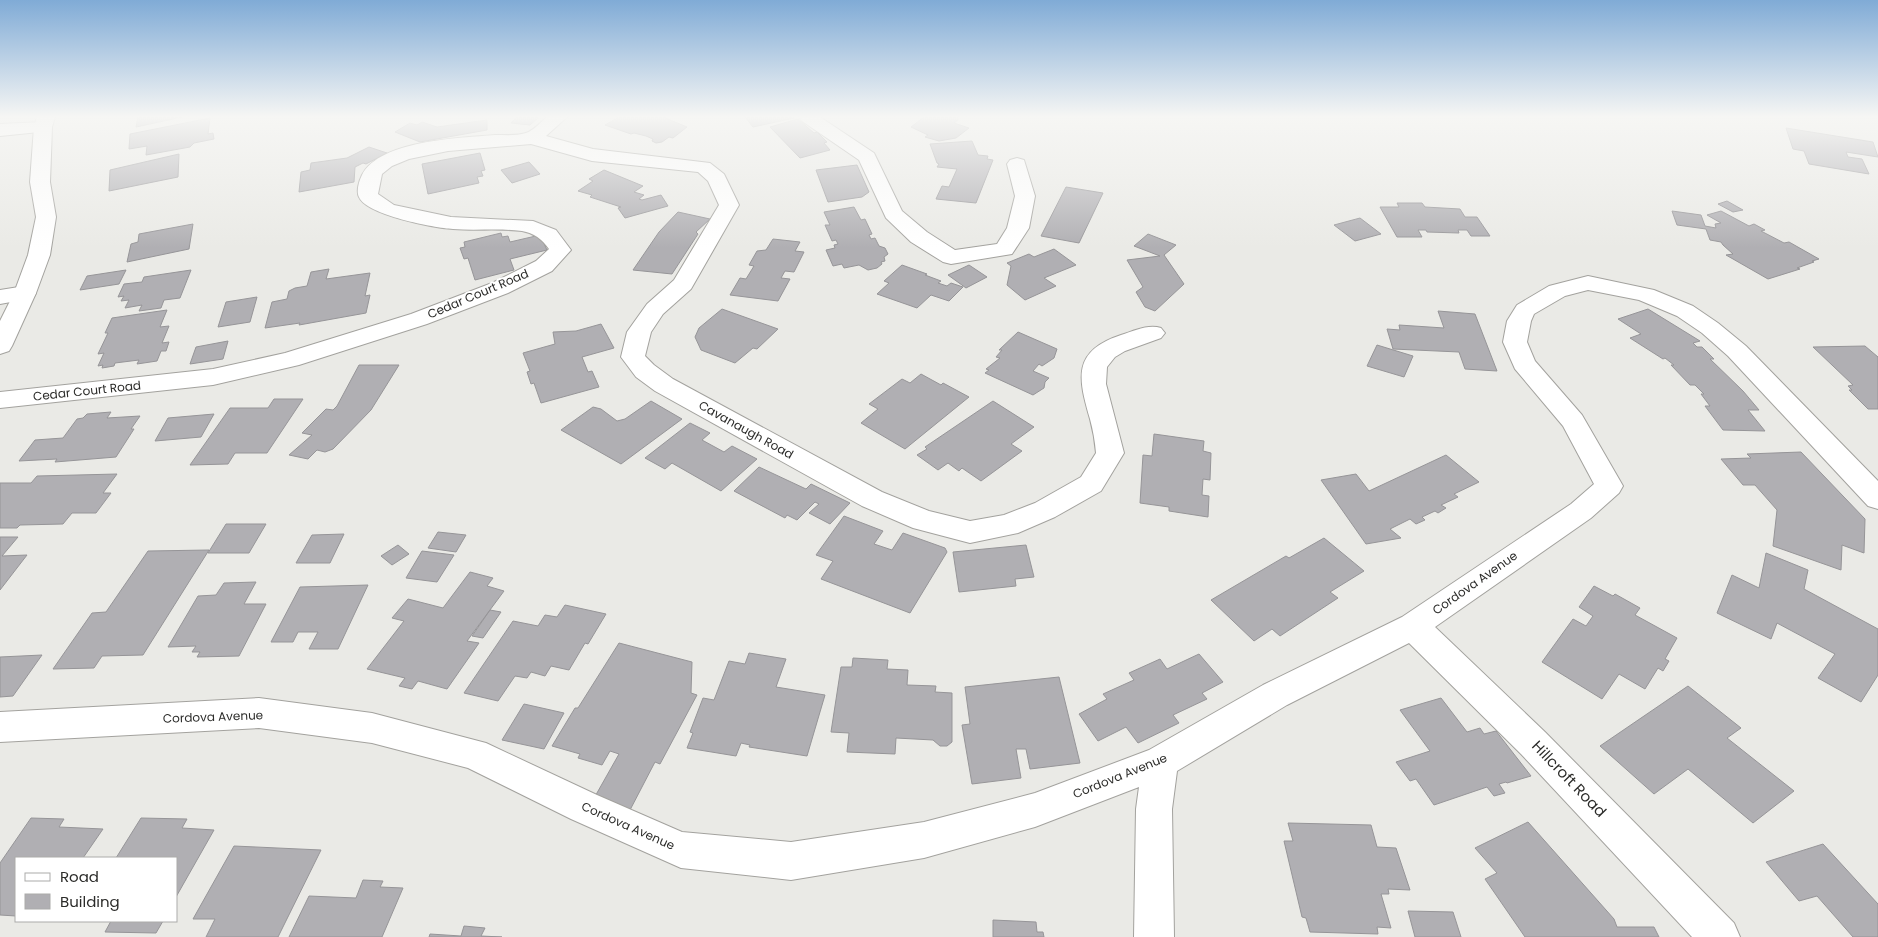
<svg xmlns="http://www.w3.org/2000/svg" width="1878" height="937" viewBox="0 0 1878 937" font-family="Poppins,sans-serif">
  <rect width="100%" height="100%" fill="#eaeae6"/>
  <path fill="#b0afb3" stroke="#969598" d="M138 117H182L136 127Z
    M517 117H539L530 125 511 123Z
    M619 117H663L687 127 673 138 669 137 662 142 656 143 652 141 653 139 646 136 634 133 631 134 605 125Z
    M745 117H793L794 118 753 127Z
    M924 117H958V120L954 123 969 128 956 138 939 141 925 137 928 135 911 127Z
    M210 118 208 134 213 133 214 139 194 143 190 147 146 155 147 146 129 149 130 134Z
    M798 119 814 133 817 132 827 142 824 143 830 150 800 158 770 127Z
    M487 120V130L420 142 395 132 410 123 417 125 422 122 437 127Z
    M1786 128 1873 142 1878 157 1846 152 1848 157 1862 159 1869 174 1809 164 1804 151 1793 149Z
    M972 141 978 155 988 156 987 159 993 160 976 203 936 199 942 186 949 187 957 169 937 167 939 164 937 163 930 144Z
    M369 147 387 153 366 164 363 163 355 167 354 182 299 192 301 172 310 170 311 163 347 158Z
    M480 153 485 170 481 171 483 176 477 177 479 183 428 194 422 164Z
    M179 154 178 177 109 191 110 170Z
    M529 162 540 174 512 183 501 170Z
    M857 165 869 192 862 197 828 202 816 170Z
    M604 170 643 186 634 192 644 195 639 199 642 200 661 195 668 206 625 218 618 208 621 207 590 197 592 195 578 191 593 181 589 179Z
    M1066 187 1103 193 1079 243 1041 236Z
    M1727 201 1743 210 1733 212 1718 204Z
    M1397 203H1422L1425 207 1460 209 1465 217H1477L1490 236H1471L1467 230H1458L1459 233 1427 232 1426 230H1418L1422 237H1397L1380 207H1399Z
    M854 207 861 220 865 219 872 234 869 235 871 239 875 238 879 246 885 248 888 254 884 257 885 261 881 262 882 264 877 268 868 270 859 265 844 268 842 264 833 266 826 250 835 248 834 245 838 244 836 240 832 241 825 225H830L824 212Z
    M1672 211 1701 215 1705 226 1716 228 1715 224 1721 223 1707 215 1721 211 1749 226 1754 224 1765 230 1761 231 1784 243 1789 242 1819 259 1812 261 1814 262 1797 268 1800 269 1768 279 1726 255 1733 254 1723 245 1721 242 1710 240 1706 229 1677 225Z
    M678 212 710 219 696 232 698 234 672 274 633 270 659 232Z
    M1360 218 1381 234 1355 241 1334 225Z
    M193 224 189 249 127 262 131 244 138 242 139 234Z
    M501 233 502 237 508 236 510 242 540 235 547 250 510 259 514 270 475 280 468 258 464 259 460 248 465 247 464 242Z
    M1148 234 1176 245 1164 255 1184 284 1155 311 1145 307 1136 292 1143 287 1127 260 1160 256 1134 246Z
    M773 239 800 242 795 251 804 252 794 272 785 271 781 278 790 279 778 301 730 295 740 278 746 279 754 266 749 265 757 251 766 250Z
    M1054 249 1076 265 1044 278 1056 286 1025 300 1007 285 1011 266 1007 263 1029 254 1034 257Z
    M902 265 927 274 925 275 941 281 938 283 947 286 951 283 963 287 949 301 931 295 917 308 877 294 889 283 884 281Z
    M969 265 987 277 966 288 948 275Z
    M329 269 326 279 370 273 365 296 370 295 366 313 299 325 300 323 265 328 272 302 287 299 289 291 295 288 307 286 311 272Z
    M126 270 119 284 80 290 87 276Z
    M191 270 180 298 164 300 161 308 139 311 142 305 125 308 129 300 121 301 124 296 118 297 124 284 142 282 144 277Z
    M257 297 250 322 218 327 226 302Z
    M722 309 778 329 757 349 753 348 735 363 701 350 695 337 699 328Z
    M1648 309 1700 341 1693 343 1697 347H1702L1714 359H1710L1743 391 1759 410H1748L1765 431 1723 430 1705 406H1710L1701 394H1704L1695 385H1690L1671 365H1674L1665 358 1663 359 1630 338 1641 334 1618 319Z
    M167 310 160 327 169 326 162 343 169 342 166 351H161L157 361 137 364 139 360 115 363 114 366 102 368 103 365 98 366 104 353 98 354 108 333H105L112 318Z
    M1438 311 1475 314 1497 371 1465 369 1459 352 1393 349 1387 329 1400 330 1399 325 1444 328Z
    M601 324 614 348 582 357 588 372 592 371 599 387 541 403 534 383 531 384 527 372 530 371 523 353 555 344 553 332 576 331Z
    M1018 332 1057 349 1054 358 1042 366 1039 364 1033 371 1049 378 1045 382 1044 388 1033 395 985 373 989 370 986 369 1000 358 996 357 1002 350H999Z
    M228 341 223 359 190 364 196 347Z
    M1377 345 1413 356 1404 377 1367 366Z
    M1865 346 1878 357V409H1868L1849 390H1852L1848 386 1853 385 1813 347Z
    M359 365H399L371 410 333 449 325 452 317 450 308 459 289 455 312 435 302 433 326 409 333 410 337 406Z
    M921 374 941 385 943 383 969 397 905 449 861 423 878 409 869 404 902 379 910 383Z
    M274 399H303L267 453H235L228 464 190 465 230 408H268Z
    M651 401 682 419 621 464 561 430 593 407 601 409 617 421 625 419Z
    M993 401 1034 427 1011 444 1022 451 981 481 962 468 959 471 948 463 938 470 917 455 927 449 925 447Z
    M111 412 107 418 140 416 131 429H134L116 457 55 462 57 459 19 461 35 440 63 438 77 419 83 418 87 414Z
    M214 414 201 437 155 441 168 418Z
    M690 423 710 433 702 440 724 452 732 446 757 459 721 491 672 463 665 469 645 458Z
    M1154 434 1204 441 1203 451 1211 453 1210 480 1203 479 1202 495 1209 496 1208 517 1169 511V507L1140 503 1143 455 1152 456Z
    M1801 452 1865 519 1864 553 1842 545 1841 570 1773 546 1777 510 1755 485H1743L1721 459 1751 458 1747 454Z
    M1446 455 1479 482 1454 494 1458 497 1441 505 1446 508 1438 513 1435 511 1422 517 1425 520 1416 524 1410 519 1390 529 1401 538 1366 544 1321 480 1356 474 1369 491Z
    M759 467 806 489 811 484 850 503 830 524 809 513 819 504 815 502 797 520 787 515 785 518 734 491Z
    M117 474 103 493H111L96 513H72L63 524 20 525 17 528H0V483H31L37 476Z
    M844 516 883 531 874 544 892 550 903 533 945 548 947 552 910 613 821 579 833 561 816 555Z
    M226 524H266L249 553H208Z
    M438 532 466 535 456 552 428 548Z
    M344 534 330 563H296L312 535Z
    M0 537H18L2 556 27 555 0 590Z
    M1324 538 1364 571 1330 592 1338 598 1280 636 1272 629 1254 641 1211 600 1286 556 1289 558Z
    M398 545 409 554 392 565 381 556Z
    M1026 545 1034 577 1015 579 1016 586 959 592 953 552Z
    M209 550 143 655 102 656 94 668 53 669 92 613 106 612 148 551Z
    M422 551 454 555 437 582 406 578Z
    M1766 553 1808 570 1804 589 1878 629V675L1861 702 1818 678 1835 654 1777 623 1771 639 1717 613 1732 575 1759 588Z
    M470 572 493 578 487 586 504 591 467 641 479 643 447 689 418 681 412 689 399 686 405 678 367 669 404 621 392 618 408 599 443 608Z
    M256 582 244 604H266L239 656 197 657 200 652H192L196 646 168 647 198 596 216 595 224 583Z
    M368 585 338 649H309L318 632H298L293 642H271L300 587Z
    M1594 586 1613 596 1615 594 1640 608 1635 615 1677 638 1665 659 1669 661 1663 671 1658 668 1645 689 1619 674 1602 699 1542 662 1573 619 1586 626 1593 616 1579 607Z
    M565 605 606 614 588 644 585 643 569 670 551 666 545 676 531 672 527 678 515 676 498 701 464 693 513 621 538 626 545 615 557 617Z
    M490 610 501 612 483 638 472 636Z
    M619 643 692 662 691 693 697 695 660 764 655 762 630 810 593 800 619 754 610 751 602 765 578 758 580 754 552 746 575 708H578Z
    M749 653 786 659 776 687 825 695 807 756 749 747 750 745 741 743 736 756 687 748 693 733 690 732 703 698 714 700 729 661 745 664Z
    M1199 654 1223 682 1202 693 1207 699 1173 715 1179 723 1138 743 1126 727 1098 741 1079 714 1107 699 1103 694 1134 680 1129 673 1160 659 1167 669Z
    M42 655 13 696 0 697V657Z
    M853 658 888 660 887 669 908 670 907 685 936 686 935 692 952 693V742L947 746H940L933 740 896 738 895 754 847 752 849 733 831 732 841 667H852Z
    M1059 677 1080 763 1030 769 1026 749H1016L1021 778 972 784 962 725 970 724 965 687Z
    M1688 686 1741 728 1727 738 1794 791 1753 823 1688 769 1654 794 1600 746Z
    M1441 698 1467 732 1480 728 1484 734 1496 731 1531 776 1507 783 1506 782 1499 784 1505 793 1494 796 1487 787 1434 805 1416 779 1410 781 1396 762 1430 751 1400 710Z
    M524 704 564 713 544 749 502 740Z
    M31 818 64 819 59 827 103 829 83 858H16V916L0 915V863Z
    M141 818 187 819 182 828 214 830 176 897V858H116Z
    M1528 822 1614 919 1617 927H1654L1659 937H1525L1485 879 1497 873 1475 848Z
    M1288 823 1371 825 1377 847 1396 848 1410 890 1388 889 1389 894H1381L1391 928 1377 927 1378 934 1310 932 1306 918 1302 917 1284 841H1293Z
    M1823 844 1878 904V937H1853L1817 896 1799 901 1766 862Z
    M234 846 321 850 278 937H206L215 919H193Z
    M363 880 383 881 380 887 403 888 382 937H289L309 896 356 898Z
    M1408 911 1453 912 1461 937H1415Z
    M993 920 1036 922 1037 932H1043L1044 937H993Z
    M111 921H163L156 933 105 932Z
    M464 926 485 928 481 936 502 937H429L430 934 461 936Z"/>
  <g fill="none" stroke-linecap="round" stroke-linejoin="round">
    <g stroke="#a3a29e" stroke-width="2">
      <path id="minor" d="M547 117H567L546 136 593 149 710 163 724 174 739 205 691 289 663 314 651 332 645 356 654 365 673 379 882 492 929 511 970 521 1004 515 1035 503 1081 477 1096 453C1095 441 1093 430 1090 419 1078 378 1072 351 1121 335 1134 331 1148 324 1161 328L1165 333 1161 338 1125 351 1115 357 1107 367 1106 384 1124 453 1101 491 1055 517 1018 533 970 543 913 528 862 506 655 391 636 377 621 357 627 332 647 304 674 280 719 205 708 181 698 172 592 161 531 144 448 151 409 159 392 166 382 174 378 194 394 205 451 217 533 221 556 230 571 250 552 271 508 293 427 324 299 365 213 385 0 408V392L213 369 285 353 411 314 492 283 536 261 549 249C542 239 534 233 522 231 499 228 476 231 453 229 435 228 366 215 359 197 356 191 359 181 362 175 380 140 460 138 495 135 505 135 517 136 526 133 533 131 541 122 547 117Z
        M799 117H820L874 153 902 211 927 232 955 250 997 244 1007 228 1015 196 1007 164 1010 160 1017 158 1024 160 1035 196 1029 228 1012 254 951 264 943 262 911 242 886 218 859 160 802 121Z
        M43 122 49 123 52 127 49 131 0 136V124Z
        M1588 276 1654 290 1693 306 1718 323 1746 346 1878 481V509L1868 506 1728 356 1702 333 1677 316 1639 300 1588 290 1565 296 1534 314 1531 321 1527 342 1535 361 1582 415 1623 486 1619 493 1591 518 1435 627 1545 732 1734 923 1740 937H1692L1521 754 1409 643 1287 705 1177 771 1172 809 1174 937H1134L1136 809 1139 787 1035 827 924 858 791 880 681 868 571 819 468 768 372 743 259 728 0 742V712L259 698 372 713 486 743 597 795 682 832 791 842 924 822 1035 793 1149 750 1263 685 1402 617 1571 504 1594 484 1563 426 1515 369 1503 342 1507 321 1517 305 1549 286Z
        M25 286 33 288 36 293 33 298 0 304V290Z"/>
    </g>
    <g stroke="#a3a29e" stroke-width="2">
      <path id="tertiary" d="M37 117H55L52 127 50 182 56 217 50 255 36 293 12 346 9 351 0 354V321L14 293 28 255 36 217 30 182 34 127Z"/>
    </g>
    <use href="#minor" fill="#fff" fill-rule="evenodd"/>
    <use href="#tertiary" fill="#fff" fill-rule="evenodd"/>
  </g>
  <linearGradient id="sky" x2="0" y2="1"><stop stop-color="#80abd6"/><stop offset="0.47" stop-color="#f6f6f4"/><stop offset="1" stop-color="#f6f6f4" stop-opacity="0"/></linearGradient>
  <rect width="1878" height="248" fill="url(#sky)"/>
  <g text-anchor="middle" stroke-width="4" stroke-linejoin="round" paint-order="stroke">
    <g font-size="12" fill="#2c2c2a" stroke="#fff">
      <text transform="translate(478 294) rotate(-23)" y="4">Cedar Court Road</text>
      <text transform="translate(87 391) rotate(-6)" y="4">Cedar Court Road</text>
      <text transform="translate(746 430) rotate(29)" y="4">Cavanaugh Road</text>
      <text transform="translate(1475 583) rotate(-35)" y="4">Cordova Avenue</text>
      <text transform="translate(213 717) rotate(-2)" y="4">Cordova Avenue</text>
      <text transform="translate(1120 776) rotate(-22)" y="4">Cordova Avenue</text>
      <text transform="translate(628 826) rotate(24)" y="4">Cordova Avenue</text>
    </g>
    <g font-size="15" fill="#2c2c2a" stroke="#fff">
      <text transform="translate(1569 779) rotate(46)" y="5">Hillcroft Road</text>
    </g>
  </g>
  <rect x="15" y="857" width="162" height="65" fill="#ffffff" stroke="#ababaa"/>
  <rect x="25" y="873" width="25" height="8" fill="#ffffff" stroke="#ababaa"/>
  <text x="60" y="882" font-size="15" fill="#2c2c2a">Road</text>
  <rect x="25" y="894" width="25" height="15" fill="#b0afb3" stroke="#ababaa"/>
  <text x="60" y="907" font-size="15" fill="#2c2c2a">Building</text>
</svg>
